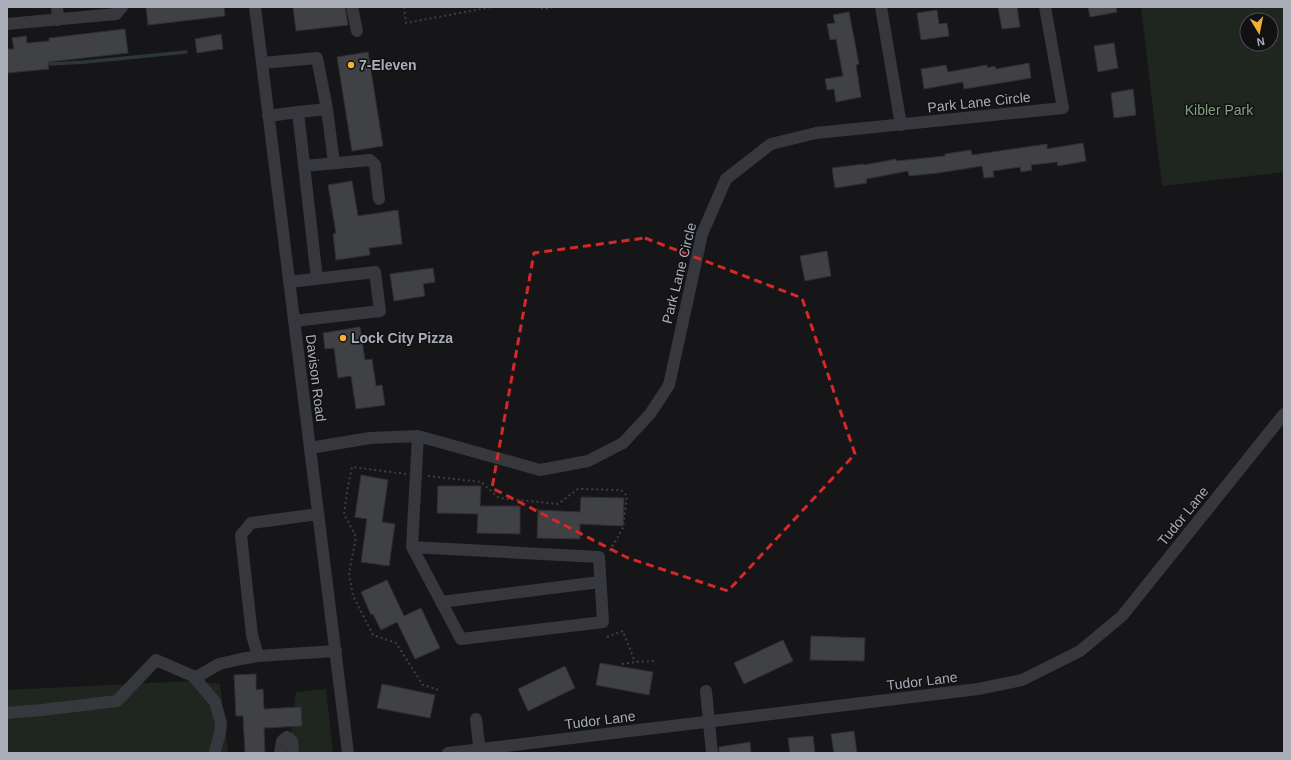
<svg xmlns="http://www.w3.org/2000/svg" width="1291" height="760" viewBox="0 0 1291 760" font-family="Arial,sans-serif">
  <rect width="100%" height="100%" fill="#161618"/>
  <path fill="#1e261f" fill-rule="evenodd" d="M1141 7H1284V172L1162 186ZM1247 20H1271V44H1247Z
    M190 681 220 684 228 753H7V690Z
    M326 689 333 753H286L291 733 296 692Z"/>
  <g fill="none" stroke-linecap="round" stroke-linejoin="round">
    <path stroke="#2c353c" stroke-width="3.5" d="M44 62H48L51 64 85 62 186 52"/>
  </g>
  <path fill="#404145" stroke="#303034" d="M146 7H224L225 16 148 25Z
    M293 7H345L348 25 296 31Z
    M998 7H1017L1020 27 1002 29Z
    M1088 7H1116L1117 12 1090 17Z
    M937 10 939 24 947 23 949 36 921 40 917 13Z
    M849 12 859 64 856 65 861 97 836 102 834 89 827 90 825 79 843 76 836 39 830 40 827 24 835 23 833 15Z
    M125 29 128 53 48 62 49 69 7 73V49H14L12 38 26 36 27 43 49 41V38Z
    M221 34 223 49 197 53 195 39Z
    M1114 43 1118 68 1098 72 1094 46Z
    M368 52 383 146 352 151 337 57Z
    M1029 63 1031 78 964 89 963 82 924 89 921 69 946 65 948 72 987 65V68L995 66 996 69Z
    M1133 89 1136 115 1114 118 1111 93Z
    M1083 143 1086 161 1058 166 1057 162 1031 165 1032 170 1021 172 1020 167 993 171 994 177 984 178 982 166 938 173 909 176 908 171 866 179 867 183 835 188 832 168 864 164V165L896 159V161L945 156V154L971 150 972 155 1047 144V149Z
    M352 181 358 216 398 210 402 244 369 248 370 255 336 260 333 234 336 233 328 185Z
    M827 251 831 276 805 281 800 256Z
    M433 268 435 282 423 284 425 296 394 301 390 274Z
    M360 327 365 360 372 359 376 386 382 385 385 405 356 409 351 376 338 378 334 348 325 349 323 333Z
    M361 475 388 480 382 522 395 524 389 566 361 562 367 519 355 517Z
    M438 486H481L480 506H520V534L477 533 478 514 437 513Z
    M581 497 624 498 623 526 580 524V539L537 538 538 510 580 512Z
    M387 580 404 616 421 608 440 648 415 659 397 622 381 630 373 614 371 615 361 592Z
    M811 636 865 638 864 661 810 660Z
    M783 640 793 661 744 684 734 663Z
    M600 663 653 672 649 695 596 685Z
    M565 666 575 688 528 711 518 689Z
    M256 674V690L263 689 264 709 301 707 302 726 264 728 265 753H245L243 716H236L234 675Z
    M382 684 435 695 430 718 377 708Z
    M854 731 857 753H834L831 734Z
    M813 736 815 753H790L788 738Z
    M750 742 751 753H719V747Z"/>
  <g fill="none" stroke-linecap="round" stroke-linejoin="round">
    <path stroke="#3d3f44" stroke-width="2" stroke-dasharray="2 3" stroke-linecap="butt" d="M404 7 406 23 492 7
      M536 7 544 9 555 7
      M406 474 352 467 347 492 344 514 356 537 349 573 353 596 373 635 396 643 423 685 439 690
      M428 476 481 482 499 498 558 504 578 489 621 490 627 496 623 528 609 552
      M607 637 623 631 635 662
      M622 664 635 662 655 661"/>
    <path stroke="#37383d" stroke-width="12" d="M57 7 58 20
      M255 7 348 753
      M352 7 357 31
      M881 7 901 125
      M7 24 116 14 122 7
      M262 63 317 58 327 109 298 112
      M327 109 334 163
      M268 116 298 112 317 279
      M304 166 370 160 375 165 379 199
      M289 282 375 272 380 311 294 321
      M310 448 370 438 418 436 540 470 588 461 623 443 650 414 669 385 702 234 726 179 771 144 816 133 1063 108 1045 7
      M318 514 251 523 241 535 252 635 258 656 336 651
      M412 547 599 557 603 622 461 639 412 547 418 436
      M441 602 600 582
      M195 678 219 664 241 659 258 656
      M706 691 712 753
      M7 713 42 710 117 701 156 660 193 676 215 702 221 723 220 733 215 751
      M476 719 480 753
      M280 753 282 741 287 737 292 741 293 753
      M448 753 978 689 1022 680 1080 651 1122 616 1284 414"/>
  </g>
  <path fill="none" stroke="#d62828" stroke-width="3" stroke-dasharray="8 5" stroke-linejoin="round" d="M645 238 802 298 855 454 728 591 628 558 492 488 534 253Z"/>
  <g fill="#f2b134" stroke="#111113" stroke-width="1.5">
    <circle cx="351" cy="65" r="4"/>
    <circle cx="343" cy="338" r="4"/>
  </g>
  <g text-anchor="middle" stroke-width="3" stroke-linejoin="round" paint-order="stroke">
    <g font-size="14" font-weight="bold" fill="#a8adb8" stroke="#111113" text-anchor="start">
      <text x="359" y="70">7-Eleven</text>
      <text x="351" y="343">Lock City Pizza</text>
    </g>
    <g font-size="14" fill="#a8adb8" stroke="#111113">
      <text transform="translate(979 102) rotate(-6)" y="5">Park Lane Circle</text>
      <text transform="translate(679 273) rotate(-76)" y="5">Park Lane Circle</text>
      <text transform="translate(316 378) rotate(83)" y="5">Davison Road</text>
      <text transform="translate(1183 516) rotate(-51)" y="5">Tudor Lane</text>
      <text transform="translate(922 681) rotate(-7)" y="5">Tudor Lane</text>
      <text transform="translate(600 720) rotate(-7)" y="5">Tudor Lane</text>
    </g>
    <g font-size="14" fill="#7fa381" stroke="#111113">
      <text x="1219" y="115">Kibler Park</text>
    </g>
  </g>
  <rect width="1291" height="760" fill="none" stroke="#a8adb8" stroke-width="16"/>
  <g transform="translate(1259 32) rotate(170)"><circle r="19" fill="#111113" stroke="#4d4f55"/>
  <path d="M0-3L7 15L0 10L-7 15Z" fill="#f2b134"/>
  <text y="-6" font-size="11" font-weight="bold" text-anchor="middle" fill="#a8adb8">N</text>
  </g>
</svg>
